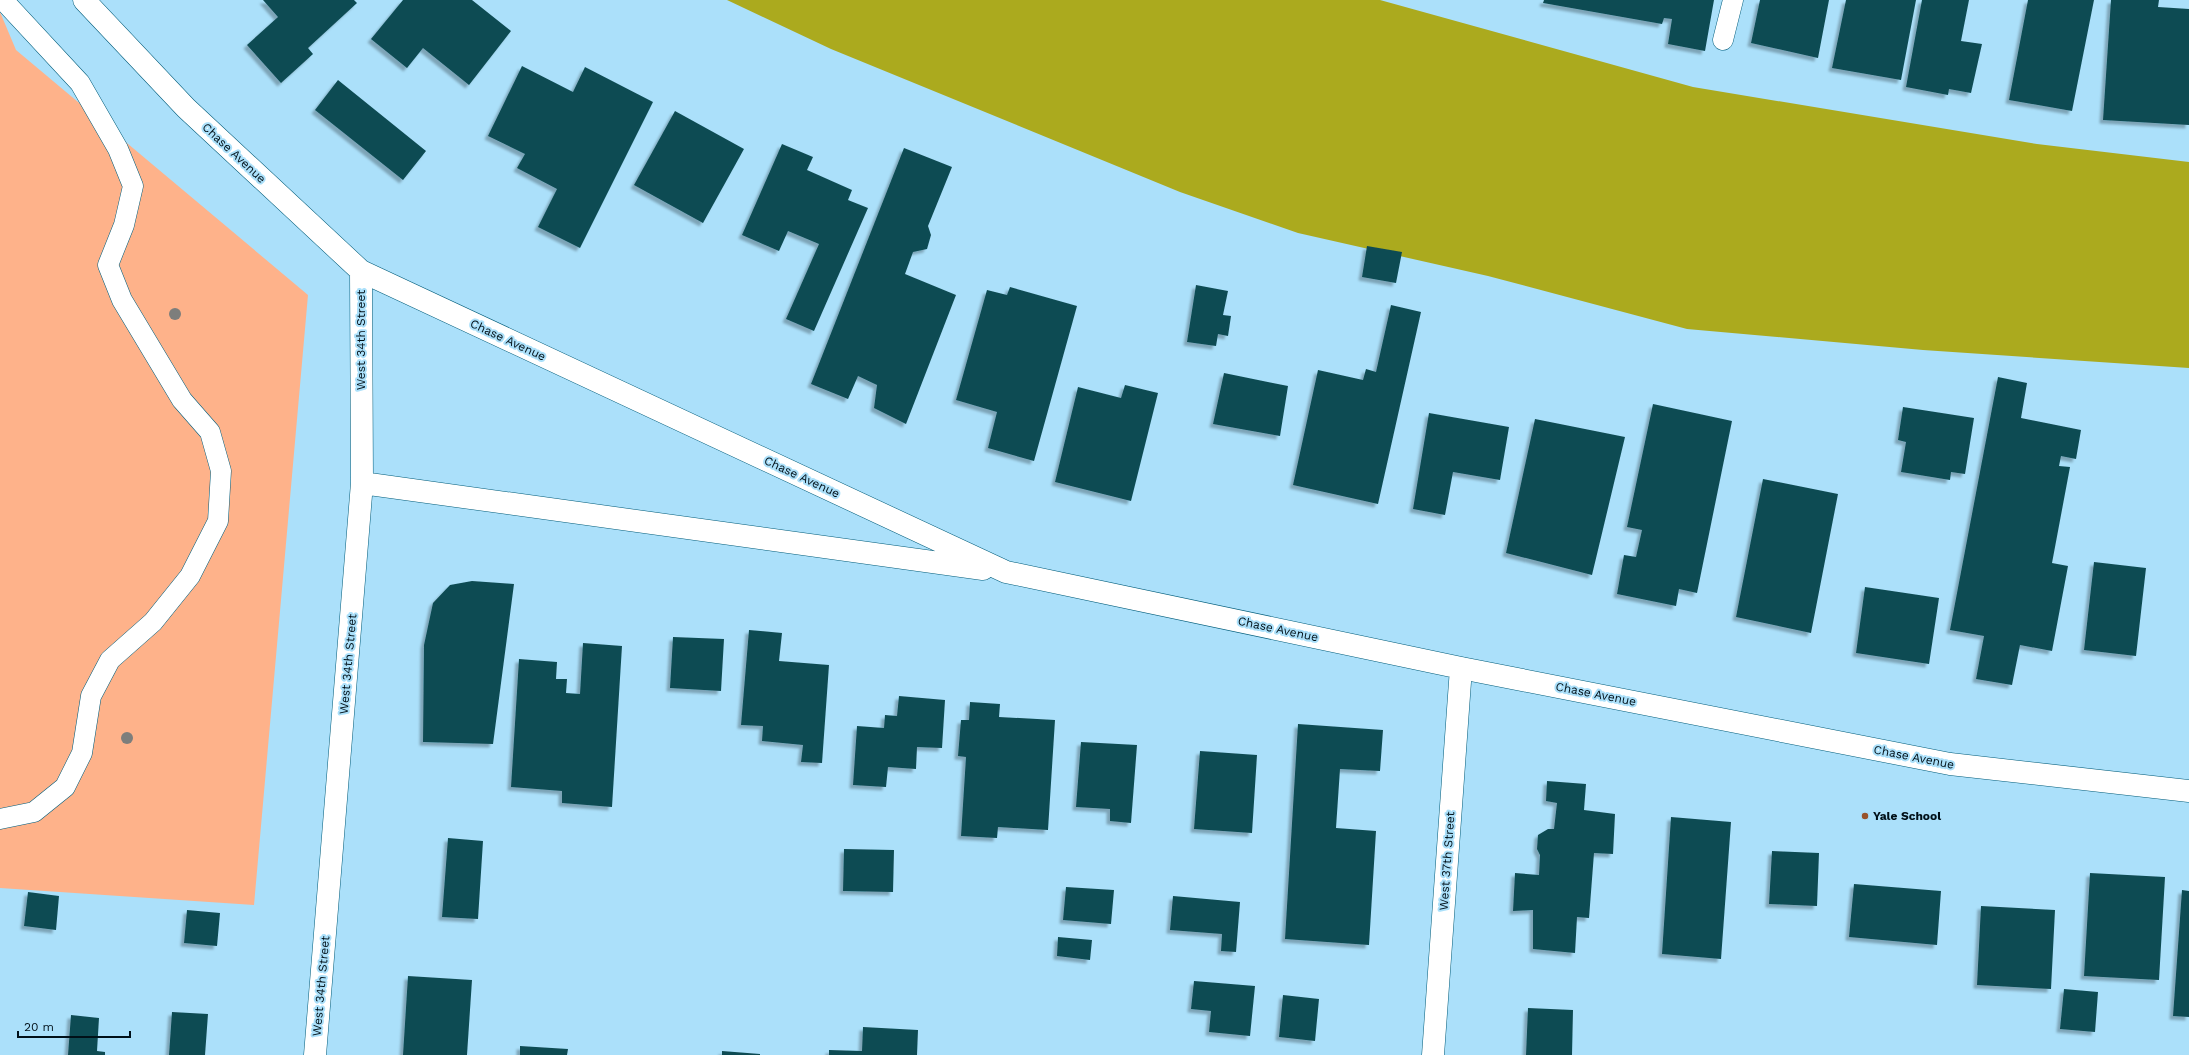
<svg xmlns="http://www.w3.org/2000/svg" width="2189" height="1055" viewBox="0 0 2189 1055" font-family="'Work Sans',sans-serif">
  <defs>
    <filter id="shadow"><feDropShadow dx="-3.5" dy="3.5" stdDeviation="1" flood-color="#0004"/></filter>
  </defs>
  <rect width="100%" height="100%" fill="#abe0fa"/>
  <path fill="#feb28a" d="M0 12 16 50 308 295 254 905 0 888Z"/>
  <path fill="#abaa1e" d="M727 0H1380L1693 87 2037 144 2189 162V368L1923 350 1687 329 1488 276 1298 233 1180 192 831 49Z"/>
  <path fill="#0f4b53" filter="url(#shadow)" d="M263 0H354L357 3 308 48 313 54 281 83 247 45 278 17Z
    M403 0H472L511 31 469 85 423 48 407 68 371 39Z
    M1544 0H1714L1705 51 1668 44 1672 19 1664 18 1662 24 1543 3Z
    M1760 0H1829L1818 58 1751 43Z
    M1846 0H1916L1901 80 1832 68Z
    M1922 0H1969L1961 41 1982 44 1971 93 1949 89 1948 95 1906 87Z
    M2028 0H2094L2072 111 2009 100Z
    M2111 0H2159L2158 7 2189 9V125L2103 120Z
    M522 66 573 92 585 67 653 102 580 248 538 227 557 189 517 168 525 154 488 136Z
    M338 80 426 151 403 180 315 110Z
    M675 111 744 149 703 223 634 185Z
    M782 144 813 157 807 170 852 190 848 200 868 208 814 331 786 319 819 244 788 231 779 251 742 235Z
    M904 148 952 167 928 226 931 235 927 249 913 252 905 274 956 295 906 424 874 408 877 385 858 376 848 399 811 384Z
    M1367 246 1402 252 1396 283 1362 277Z
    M1196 285 1228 291 1223 315 1231 316 1228 336 1218 334 1216 346 1187 342Z
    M1010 287 1077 306 1034 461 988 448 997 412 956 400 987 290 1007 295Z
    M1391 305 1421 312 1378 504 1293 485 1318 370 1363 380 1366 369 1376 372Z
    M1224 373 1288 386 1280 436 1213 424Z
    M1998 377 2027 383 2021 418 2081 430 2076 459 2061 456 2059 466 2070 467 2052 563 2068 566 2052 651 2020 645 2012 685 1976 679 1984 636 1950 630Z
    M1125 385 1158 393 1131 501 1055 482 1078 387 1121 398Z
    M1653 404 1732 421 1697 593 1679 589 1676 606 1617 594 1624 555 1636 557 1642 530 1627 527Z
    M1903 407 1974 418 1965 474 1951 472 1950 480 1901 472 1906 442 1898 440Z
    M1429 413 1509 427 1500 480 1453 472 1445 515 1413 509Z
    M1535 419 1625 437 1592 575 1506 553Z
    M1763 479 1838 494 1811 633 1736 617Z
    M2094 562 2146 568 2136 656 2084 650Z
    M472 581 514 584 493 744 423 742 424 645 433 603 450 585Z
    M1865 587 1939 598 1929 664 1856 653Z
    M749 630 782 633 779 661 829 665 822 763 801 762 803 745 762 741 763 726 741 725Z
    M673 637 724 639 721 691 670 688Z
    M583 643 622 646 612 807 562 803V791L511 787 519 659 557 662 556 679H567L566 693 580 694Z
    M899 696 945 700 942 748 917 747 916 769 888 767 886 787 853 785 857 726 884 728 885 715 897 716Z
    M970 702 1000 704 999 717 1055 720 1048 830 998 827 997 838 961 836 966 757 958 756 961 720H969Z
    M1298 724 1383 730 1380 771 1340 769 1336 828 1376 831 1369 945 1285 939Z
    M1081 742 1137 745 1131 823 1110 821V809L1076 807Z
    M1200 751 1257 755 1252 833 1194 829Z
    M1547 781 1586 784 1584 810 1615 814 1613 854 1594 853 1589 918 1577 917 1575 953 1533 949V910L1513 911 1515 873 1539 875 1540 855 1537 849 1538 835 1548 829H1554L1557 803 1546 801Z
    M1671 817 1731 822 1721 959 1662 954Z
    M448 838 483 841 478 919 442 917Z
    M844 849 894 850 893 892 843 891Z
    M1772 851 1819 853 1817 906 1769 904Z
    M2090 873 2165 877 2159 980 2084 976Z
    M1854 884 1941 891 1937 945 1849 937Z
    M1066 887 1114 890 1111 924 1063 920Z
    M2182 890 2189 891V1017L2173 1016Z
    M28 892 59 896 56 930 24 926Z
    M1173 896 1240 902 1236 952 1221 951 1222 934 1170 930Z
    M1981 906 2055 910 2051 989 1977 985Z
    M187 910 220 913 217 946 184 943Z
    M1058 937 1092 940 1090 960 1057 956Z
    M408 976 472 980 467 1055H403Z
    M1194 981 1255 986 1250 1036 1209 1032 1211 1011 1191 1009Z
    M2064 989 2098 992 2095 1032 2060 1029Z
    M1283 995 1319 999 1315 1041 1279 1037Z
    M1528 1008 1573 1010 1572 1055H1526Z
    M172 1012 208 1014 205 1055H169Z
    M71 1015 99 1018 97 1051 105 1052V1055H68Z
    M863 1027 918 1030 917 1055H829V1050L862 1051Z
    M520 1046 568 1049 567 1055H520Z
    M722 1051 760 1054V1055H722Z"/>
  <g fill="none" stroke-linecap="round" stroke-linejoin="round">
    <g stroke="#015c7a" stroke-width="21">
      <path id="lane" d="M1723 40 1733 0
        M0 819 34 812 65 787 82 753 91 696 110 660 153 622 190 576 218 521 221 471 210 432 182 400 122 300 108 265 124 225 133 186 118 149 80 83 3 0"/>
    </g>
    <g stroke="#015c7a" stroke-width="23">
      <path id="street" d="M84 0 186 108 361 271 1006 572 1461 668 1950 764 2189 791
        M362 483 983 569
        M315 1055 362 483 361 271
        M1433 1055 1461 668"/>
    </g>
    <use href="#lane" stroke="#fff" stroke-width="20"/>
    <use href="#street" stroke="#fff" stroke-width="22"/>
  </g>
  <g fill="#7d7e7c">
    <circle cx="175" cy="314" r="6"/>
    <circle cx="127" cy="738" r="6"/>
  </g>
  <circle fill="#985229" stroke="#abe0fa" stroke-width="1.5" cx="1865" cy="816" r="4"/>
  <g text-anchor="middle" stroke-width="4" stroke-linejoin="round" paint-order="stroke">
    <g font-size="12" fill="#001018" stroke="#abe0fa">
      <text transform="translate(234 153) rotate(43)" y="4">Chase Avenue</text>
      <text transform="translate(361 340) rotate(-90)" y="4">West 34th Street</text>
      <text transform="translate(508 340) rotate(25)" y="4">Chase Avenue</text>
      <text transform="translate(802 477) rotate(25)" y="4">Chase Avenue</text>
      <text transform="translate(1278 629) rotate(12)" y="4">Chase Avenue</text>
      <text transform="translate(348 664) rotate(-85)" y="4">West 34th Street</text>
      <text transform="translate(1596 694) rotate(11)" y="4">Chase Avenue</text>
      <text transform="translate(1914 757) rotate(11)" y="4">Chase Avenue</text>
      <text transform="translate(1447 861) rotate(-86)" y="4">West 37th Street</text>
      <text transform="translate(321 986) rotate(-85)" y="4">West 34th Street</text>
    </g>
    <g font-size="12" font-weight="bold" fill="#001018" stroke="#abe0fa" text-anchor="start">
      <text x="1873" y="820">Yale School</text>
    </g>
  </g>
  <path d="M18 1031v6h112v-6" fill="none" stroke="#001018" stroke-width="2"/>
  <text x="24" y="1031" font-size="12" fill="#001018" stroke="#abe0fa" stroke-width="3" paint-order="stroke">20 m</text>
</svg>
